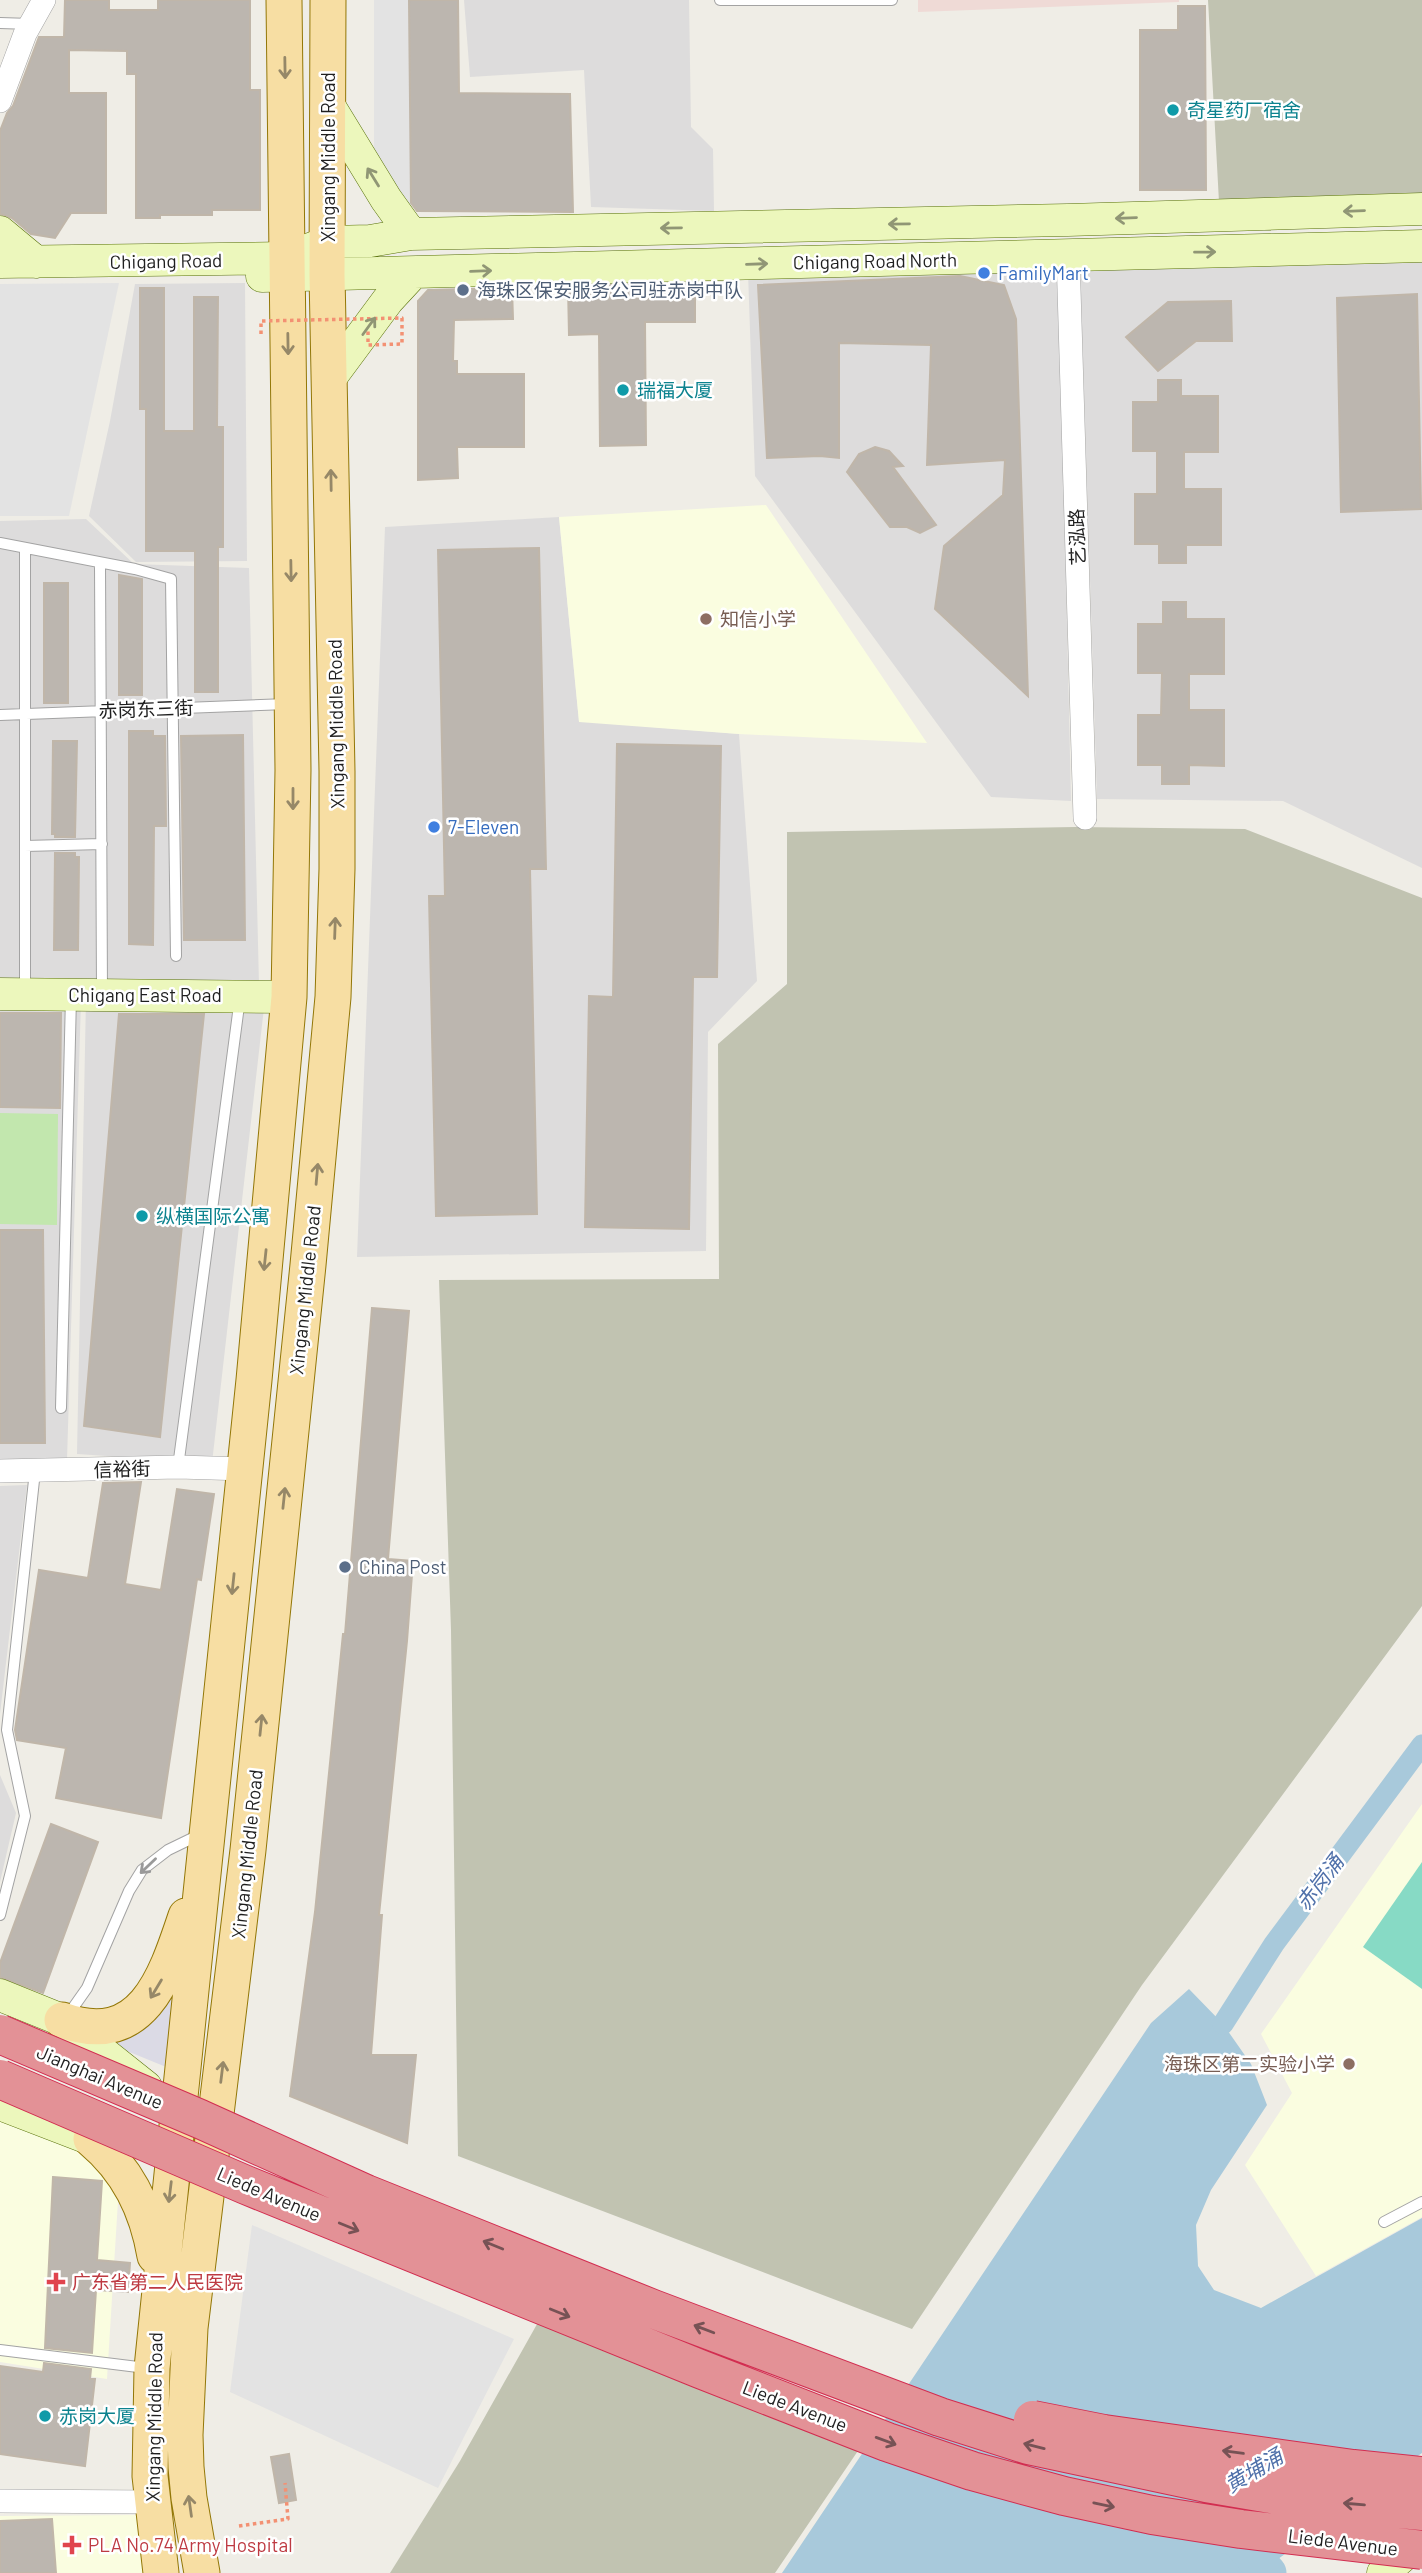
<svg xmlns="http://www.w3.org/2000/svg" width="1422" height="2573" viewBox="0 0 1422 2573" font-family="Barlow,'Noto Sans SC',sans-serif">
  <rect width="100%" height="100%" fill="#efede6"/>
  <path fill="#dddcdc" d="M464 0H689L691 127 713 149 714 211 591 207 584 70 470 77Z
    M1422 254V868L1283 801 1097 799 1080 266Z
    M1059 264 1071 801 991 797 755 476 748 272Z
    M245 283 247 561 136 562 89 516 110 421 135 284Z
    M559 517 579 721 739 734 757 981 708 1032 706 1251 357 1257 385 527Z
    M86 519 134 564 249 568 259 985 0 984V521Z
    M86 998 265 999 212 1463 77 1454Z
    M81 1001 67 1460 0 1459V1002Z
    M27 1485 0 1714V1486Z
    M0 1775 16 1813 0 1882Z"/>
  <path fill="#efdad6" d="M918 0H1179V2L918 12Z"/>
  <path fill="#fafde0" d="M766 505 927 743 739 734 579 722 559 517Z
    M1422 1804V2217L1316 2276 1245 2165 1292 2093 1261 2034Z
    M0 2117 71 2145 103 2173 118 2201 107 2379 0 2362Z
    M137 2515 153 2573H0V2516Z"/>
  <path fill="#c1c3b1" d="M1208 0H1422V195L1219 202Z
    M1075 827 1245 829 1422 898V1606L1142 1985 912 2329 458 2156 451 1630 439 1280 719 1279 718 1044 787 984V832Z
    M541 2317 866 2439 775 2573H390L460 2461Z"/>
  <path fill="#c2e7ae" d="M0 1113 58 1114 57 1225 0 1224Z"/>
  <path fill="#87dac5" d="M1422 1862V1989L1363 1947Z"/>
  <path fill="#e3e3e3" d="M374 0H409L411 211 374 167Z
    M119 283 69 516H0V284Z
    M252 2225 514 2339 438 2488 230 2392Z"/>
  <path fill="#dbdae5" d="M175 1990 171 2069 105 2042Z"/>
  <path fill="#a8c9db" d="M1189 1989 1223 2024 1251 2064 1267 2105 1211 2190 1196 2225 1198 2266 1214 2290 1261 2308 1422 2218V2453L1259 2573H782L1151 2023Z"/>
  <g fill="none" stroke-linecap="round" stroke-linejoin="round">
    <path stroke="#a8c9db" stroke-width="21" d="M1223 2024 1274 1944 1422 1745"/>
    <path stroke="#a8c9db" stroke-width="37" d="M1231 2531 1268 2573"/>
  </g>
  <path fill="#bcb6af" stroke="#c0b6a9" stroke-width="2" d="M65 0H109V10H158V0H250V90H260V210H212V215H160V218H136V74H127V51L69 50V93H106V213H71L55 238 31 234 12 218 0 214V131L7 113 13 106 39 37H64Z
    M409 0H458L459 93 570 94 573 212 417 211 411 203Z
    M1178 6H1205L1206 190H1140V30H1178Z
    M960 276 1004 285 1016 319 1028 696 935 609 944 546 1003 495 1005 460 927 465 931 345 839 343V458L820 456 767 458 758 285Z
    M695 283V322H645L646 445 600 446 599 334 569 335 568 286Z
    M140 288H164V431H194V297H218L217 427H223V547H218V692H195V551H146V409H140Z
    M512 288 513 319 454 320 453 361H457V374H524V447H457L458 478 418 480V301L428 290Z
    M1417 294 1421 509 1341 512 1337 298Z
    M1231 301 1232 341H1196L1158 371 1126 337 1168 302Z
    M1158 380H1181V396H1218V452H1184V489H1221V545H1186V563H1159V544H1135V494H1157V451H1133V402H1158Z
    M875 447 889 451 903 466 893 467 936 525 920 533 907 527H890L847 472 859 454Z
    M539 548 546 869H530L537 1214 436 1216 429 896H445L438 550Z
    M119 575 142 579V695H119Z
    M44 583H68V703H44Z
    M1163 602H1186V619H1224V674H1189V710H1224V766L1189 765V784H1162V765H1138V715H1161L1162 673H1138V624H1163Z
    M129 731H153V736H165L166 826H154L153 945 129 944Z
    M243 735 245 940H184L181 736Z
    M53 741H77L75 837H55V834H52Z
    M617 744 721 746 717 977H693L689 1229 585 1227 589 996 613 997Z
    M55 853H75V857H79L78 950H54Z
    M0 1013H61L60 1108 0 1107Z
    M119 1014H204L160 1437 84 1426Z
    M0 1230H43L45 1443H0Z
    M372 1308 409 1311 388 1559 413 1561 407 1641 379 1915H382L371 2055H416L407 2143 290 2096 315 1912 343 1634H345Z
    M141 1482 125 1584 161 1590 177 1489 214 1494 201 1580 197 1579 161 1818 56 1798 66 1748 17 1740 15 1730 39 1570 88 1578 103 1483Z
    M51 1824 98 1842 43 1993 0 1977V1963Z
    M53 2177 102 2181 97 2260 130 2263 128 2292 96 2290 92 2353 45 2348Z
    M44 2363 91 2369 90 2379H95L85 2466 0 2454V2366L43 2372Z
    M289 2454 296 2500 279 2503 271 2457Z
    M52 2519 56 2573H0V2521Z"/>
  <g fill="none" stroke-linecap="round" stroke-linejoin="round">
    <g stroke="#a3a3a3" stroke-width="12">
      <path id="lane" d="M720 0H892
        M0 23 31 24
        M0 543 135 569 171 579 176 956
        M25 548V991
        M100 564 102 992
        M0 715 287 704
        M25 846 102 844
        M61 1408 71 997
        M178 1467 240 998
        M0 1915 25 1816 7 1730 35 1471
        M68 2015 87 1988 129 1891 142 1870 168 1850 201 1834
        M1384 2222 1422 2202
        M0 2350 146 2368"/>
    </g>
    <g stroke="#a3a3a3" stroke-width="24">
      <path id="street" d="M0 101 25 34 44 0
        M1068 256 1085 818
        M0 1471 178 1467 245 1469
        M0 2501 152 2502"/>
    </g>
    <g stroke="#59720a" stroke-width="33">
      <path id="secondary" d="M328 104 386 199 411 234
        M0 232 36 262
        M0 262 286 258 329 242 370 241 411 234 1068 220 1422 209
        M262 276 1422 246
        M328 381 388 300 413 273
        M0 994 289 997
        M0 1995 62 2020 146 2087
        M0 2104 91 2139H117
        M1383 2573 1422 2539"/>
    </g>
    <g stroke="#937707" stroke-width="37">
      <path id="primary" d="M62 2020C142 2049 165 1979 186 1916
        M91 2139C128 2170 147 2209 155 2256
        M161 2573 150 2476 152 2368 254 1380 289 997 293 770 284 0
        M202 2573 189 2498 186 2467 185 2435 190 2328 248 1850 308 1265 333 997 337 869V771L327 275 328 0"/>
    </g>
    <path stroke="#f39173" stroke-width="3.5" stroke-dasharray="3.5 3.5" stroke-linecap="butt" d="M239 2526 288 2519 285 2483"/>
    <use href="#lane" stroke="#fff" stroke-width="10"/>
    <use href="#street" stroke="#fff" stroke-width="23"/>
    <use href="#secondary" stroke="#ecf7bc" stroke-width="32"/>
    <use href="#primary" stroke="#f7dea3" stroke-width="35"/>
    <g stroke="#d22d50" stroke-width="40" stroke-linecap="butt">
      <path id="highway-bridge" d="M0 2034 200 2119 366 2194 653 2309 940 2417 1028 2445 1206 2483 1312 2501 1422 2511
        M0 2079 246 2185 700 2369 887 2442 972 2471 1064 2496 1152 2515 1241 2529 1422 2550
        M1033 2420 1104 2434 1353 2469 1422 2476"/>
    </g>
    <path stroke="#f39173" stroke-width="3.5" stroke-dasharray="3.5 3.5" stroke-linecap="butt" d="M261 334V321L402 318V344L368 345V328"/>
    <use href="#highway-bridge" stroke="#e39196" stroke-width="38"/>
  </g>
  <defs><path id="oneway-shaft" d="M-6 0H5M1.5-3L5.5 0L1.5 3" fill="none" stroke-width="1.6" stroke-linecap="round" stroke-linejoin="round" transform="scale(1.75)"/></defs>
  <g stroke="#968868">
    <use href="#oneway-shaft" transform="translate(285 68) rotate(89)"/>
    <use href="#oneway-shaft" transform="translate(288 344) rotate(89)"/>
    <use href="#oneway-shaft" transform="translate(331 480) rotate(-91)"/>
    <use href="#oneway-shaft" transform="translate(291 571) rotate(89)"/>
    <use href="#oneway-shaft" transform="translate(293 799) rotate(90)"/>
    <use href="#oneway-shaft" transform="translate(335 928) rotate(-88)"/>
    <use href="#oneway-shaft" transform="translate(317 1174) rotate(-85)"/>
    <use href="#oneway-shaft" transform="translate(265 1260) rotate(96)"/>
    <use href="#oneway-shaft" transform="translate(284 1498) rotate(-84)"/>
    <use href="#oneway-shaft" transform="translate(233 1584) rotate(96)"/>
    <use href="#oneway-shaft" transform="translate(261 1725) rotate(-84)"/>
    <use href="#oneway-shaft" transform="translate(156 1989) rotate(121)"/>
    <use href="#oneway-shaft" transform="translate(222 2072) rotate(-83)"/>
    <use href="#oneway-shaft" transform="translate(170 2192) rotate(97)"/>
    <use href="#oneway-shaft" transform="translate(190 2506) rotate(-98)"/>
  </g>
  <g stroke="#909675">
    <use href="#oneway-shaft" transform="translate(373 177) rotate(-122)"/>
    <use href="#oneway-shaft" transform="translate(1354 211) rotate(178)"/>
    <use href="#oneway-shaft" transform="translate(1126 218) rotate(178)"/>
    <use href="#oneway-shaft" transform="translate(899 224) rotate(179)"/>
    <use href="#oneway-shaft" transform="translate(671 228) rotate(179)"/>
    <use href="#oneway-shaft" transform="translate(1205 252) rotate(-1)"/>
    <use href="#oneway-shaft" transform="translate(757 264) rotate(-2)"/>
    <use href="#oneway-shaft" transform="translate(481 271) rotate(-2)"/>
    <use href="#oneway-shaft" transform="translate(369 326) rotate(-54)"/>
  </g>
  <use stroke="#9a9a9a" href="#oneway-shaft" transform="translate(148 1866) rotate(136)"/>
  <g stroke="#775255">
    <use href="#oneway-shaft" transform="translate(349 2227) rotate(22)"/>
    <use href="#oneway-shaft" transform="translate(493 2245) rotate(-158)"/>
    <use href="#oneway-shaft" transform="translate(560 2313) rotate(22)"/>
    <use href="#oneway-shaft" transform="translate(704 2329) rotate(-159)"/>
    <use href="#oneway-shaft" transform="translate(886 2441) rotate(20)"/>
    <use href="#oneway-shaft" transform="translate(1034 2446) rotate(-166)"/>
    <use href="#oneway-shaft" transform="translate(1233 2452) rotate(-172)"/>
    <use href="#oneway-shaft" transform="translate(1354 2504) rotate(-175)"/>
    <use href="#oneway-shaft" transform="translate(1104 2505) rotate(12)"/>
  </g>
  <g fill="#0f9aa8" stroke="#fff" stroke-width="2.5">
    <circle cx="1173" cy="110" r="7"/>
    <circle cx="623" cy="390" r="7"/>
    <circle cx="142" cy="1216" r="7"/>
    <circle cx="45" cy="2416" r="7"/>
  </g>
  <g fill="#3f7fe0" stroke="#fff" stroke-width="2.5">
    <circle cx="984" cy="273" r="7"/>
    <circle cx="434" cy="827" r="7"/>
  </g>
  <g fill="#5c6f8a" stroke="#fff" stroke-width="2.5">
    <circle cx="463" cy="290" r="7"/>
    <circle cx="345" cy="1567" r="7"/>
  </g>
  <g fill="#8d6e63" stroke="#fff" stroke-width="2.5">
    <circle cx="706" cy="619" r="7"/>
    <circle cx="1349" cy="2064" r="7"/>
  </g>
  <g fill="#e0444e" stroke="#fff" stroke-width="2.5">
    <path d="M52.5 2271.5h7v7h7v7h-7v7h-7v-7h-7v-7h7z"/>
    <path d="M68.5 2534.5h7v7h7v7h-7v7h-7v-7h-7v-7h7z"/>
  </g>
  <g text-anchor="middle" stroke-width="5" stroke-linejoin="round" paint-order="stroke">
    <g font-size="19" fill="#0d838f" stroke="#fff" text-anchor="start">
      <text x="1187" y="117">奇星药厂宿舍</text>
      <text x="637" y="397">瑞福大厦</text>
      <text x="156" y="1223">纵横国际公寓</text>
      <text x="59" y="2423">赤岗大厦</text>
    </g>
    <g font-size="19" fill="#1f1f1f" stroke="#fff">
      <text transform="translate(328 157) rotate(-90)" y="7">Xingang Middle Road</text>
      <text transform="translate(166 261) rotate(-1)" y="7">Chigang Road</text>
      <text transform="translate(875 261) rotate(-1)" y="7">Chigang Road North</text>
      <text transform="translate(1077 537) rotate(-92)" y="7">艺泓路</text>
      <text transform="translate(146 709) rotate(-2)" y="7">赤岗东三街</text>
      <text transform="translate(336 724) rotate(-91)" y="7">Xingang Middle Road</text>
      <text x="145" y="1002">Chigang East Road</text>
      <text transform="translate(305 1290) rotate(-84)" y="7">Xingang Middle Road</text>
      <text transform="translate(122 1469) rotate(-2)" y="7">信裕街</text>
      <text transform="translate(247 1854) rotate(-84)" y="7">Xingang Middle Road</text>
      <text transform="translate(100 2077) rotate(23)" y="7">Jianghai Avenue</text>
      <text transform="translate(269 2194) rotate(23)" y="7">Liede Avenue</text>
      <text transform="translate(795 2406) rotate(21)" y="7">Liede Avenue</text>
      <text transform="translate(154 2417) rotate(-89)" y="7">Xingang Middle Road</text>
      <text transform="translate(1343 2542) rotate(7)" y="7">Liede Avenue</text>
    </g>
    <g font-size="19" fill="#366cbe" stroke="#fff" text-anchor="start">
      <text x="998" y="280">FamilyMart</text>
      <text x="448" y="834">7-Eleven</text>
    </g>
    <g font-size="19" fill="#4e5e75" stroke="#fff" text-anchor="start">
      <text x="477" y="297">海珠区保安服务公司驻赤岗中队</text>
      <text x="359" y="1574">China Post</text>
    </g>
    <g font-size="19" fill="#785e54" stroke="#fff" text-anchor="start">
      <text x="720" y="626">知信小学</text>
      <text x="1335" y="2071" text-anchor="end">海珠区第二实验小学</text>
    </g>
    <g font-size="19" fill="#be3a42" stroke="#fff" text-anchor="start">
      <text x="72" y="2289">广东省第二人民医院</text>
      <text x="88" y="2552">PLA No.74 Army Hospital</text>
    </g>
    <g font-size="21" font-style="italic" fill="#5071aa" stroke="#fff">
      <text transform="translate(1320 1883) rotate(-53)" y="7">赤岗涌</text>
      <text transform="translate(1254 2471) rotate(-31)" y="7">黄埔涌</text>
    </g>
  </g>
</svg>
